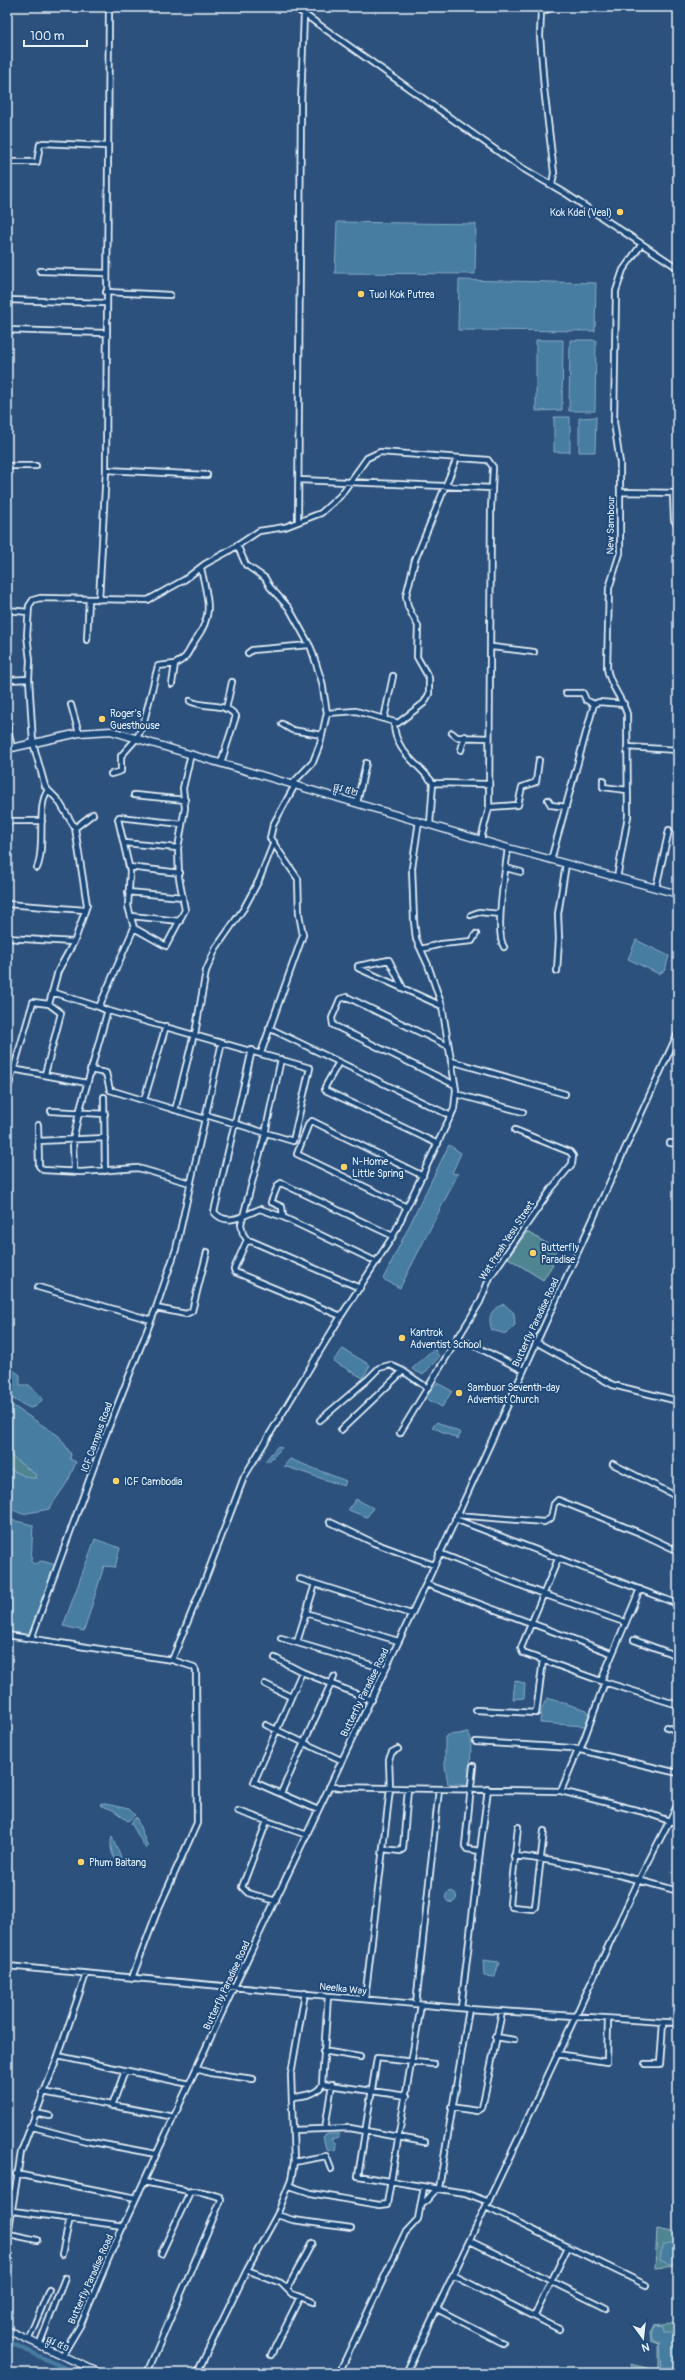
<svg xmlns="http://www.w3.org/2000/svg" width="685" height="2380" viewBox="0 0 685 2380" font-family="Pangolin,'Noto Sans Khmer',sans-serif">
  <rect width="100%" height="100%" fill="#2d517d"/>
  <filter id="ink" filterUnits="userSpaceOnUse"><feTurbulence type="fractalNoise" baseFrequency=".025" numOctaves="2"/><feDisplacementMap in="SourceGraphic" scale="8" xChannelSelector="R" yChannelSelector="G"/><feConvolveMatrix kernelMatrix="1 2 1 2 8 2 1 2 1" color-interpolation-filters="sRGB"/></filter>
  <g filter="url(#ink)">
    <path fill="#4f8491" stroke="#9cbac4" d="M527 1232 557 1249 548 1261 553 1264 543 1280 508 1258Z
      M7 1453 36 1473V1478C28 1481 16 1470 7 1469Z
      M657 2229 678 2233V2266L655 2268Z
      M678 2322V2373H633L630 2364 659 2371V2344L651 2341 650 2332 654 2325Z"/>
    <path fill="#467da1" stroke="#87abc4" d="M337 222 476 224 475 274 335 273Z
      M459 280 596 283 595 331 458 330Z
      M536 340H563L562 410 536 411Z
      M570 340H596L595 411H569Z
      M554 417H570V452H554Z
      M596 417 595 452H579V418Z
      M636 940 669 956 665 970 659 974 628 959Z
      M449 1145 461 1153 452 1173 458 1174 400 1288 383 1279Z
      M504 1304 514 1313 515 1325 506 1334 492 1330C487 1316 491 1309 504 1304Z
      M434 1348 439 1357 423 1375 412 1369Z
      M343 1349 370 1365 363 1378 333 1361Z
      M7 1366 20 1375V1385H29L41 1396 42 1400 35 1407 30 1408 7 1396Z
      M437 1383 452 1391 442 1407 427 1399 431 1389Z
      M7 1402 59 1436 71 1454 70 1459 76 1462 68 1481 49 1509 22 1514 7 1507V1469C16 1470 27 1480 36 1478V1475L7 1453Z
      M437 1422 461 1433 458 1439 432 1427Z
      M278 1446 282 1448 268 1462 265 1461Z
      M290 1459 346 1481 344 1486 284 1466Z
      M356 1499 373 1508 367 1517 348 1510Z
      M7 1519 33 1525 31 1562 34 1564 42 1561 56 1565 30 1637 7 1633Z
      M95 1539 120 1548 115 1567 104 1566 84 1631 63 1626Z
      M515 1680 525 1684 524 1698 513 1699Z
      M547 1698 587 1710 589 1714 585 1726 540 1723 541 1710Z
      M468 1733 471 1738 470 1784H448L445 1766V1737L448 1735Z
      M101 1803 129 1809 135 1815 128 1821 113 1810 100 1805Z
      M136 1817 148 1847 146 1849 131 1823Z
      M112 1836 124 1865C112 1862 109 1847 112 1836Z
      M445.5 1897a5.5 5.5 0 1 1 11 0a5.5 5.5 0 1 1-11 0Z
      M483 1960 499 1962 495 1977 484 1976Z
      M327 2134H339V2137L331 2139 336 2145 335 2151 326 2149 323 2137Z
      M668 2243 678 2244V2264L670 2265 660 2260 662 2245Z
      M656 2325 663 2326 664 2332H678V2348L671 2373H662L660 2343 654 2341 651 2336 653 2328Z"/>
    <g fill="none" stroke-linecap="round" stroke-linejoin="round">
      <path stroke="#467da1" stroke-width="4.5" d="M7 2341 75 2373"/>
      <g stroke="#e8f1f8" stroke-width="8">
        <path id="street" d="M294 7 517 165 565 193 678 268
          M7 162H37L40 144 43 143 107 146
          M552 185 554 173 544 88 540 36 541 12 553 7
          M40 271 106 273
          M106 292 170 295
          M7 300 106 303
          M7 330 105 333
          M7 466H36
          M106 470 207 475
          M299 480 492 488
          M620 492 678 493
          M673 493 674 520 678 526
          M298 522 301 103 304 13
          M237 545 246 565 265 578 270 587 289 608 311 648 322 682 327 713 320 744 313 762 292 784
          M99 600 106 470 109 7
          M7 610 28 612
          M87 640 89 599
          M492 647 534 652
          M248 653 252 650 309 645
          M175 664C190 656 187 652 196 639 215 613 207 598 201 568
          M7 680 29 679
          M566 693H583L586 700 594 704
          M190 701C205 709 224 701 236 716L221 763
          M71 705 79 733
          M226 709 232 682
          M327 713 356 711 398 723 424 703 429 694V678L417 657 418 626 408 607 406 596 415 560 457 458
          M384 719 393 676
          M394 723C394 751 418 763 433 783L430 824
          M7 724 12 748
          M282 724 292 730 322 735
          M452 733 457 737 489 738
          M627 747 678 750
          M461 750 465 736
          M111 774 121 771V756L137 738 143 725 158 666 175 664 172 684
          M603 780V787L627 790
          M433 783 488 784
          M48 790 58 800 75 828 87 905 75 940 58 971 49 1004
          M134 795 185 800
          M548 800 551 805 566 807
          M357 803 366 763
          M489 807 518 805 522 787 536 782 539 760
          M7 821H42
          M182 824 119 817 118 819 130 871 128 906 134 928 166 946 185 910 179 878 178 848 185 808 183 788 191 754
          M75 828 93 814
          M124 843 178 848
          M551 860 594 704 599 702 624 704
          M129 867 180 873
          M37 868C46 847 36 806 48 790L45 786 33 743 29 679 30 660 27 635 29 606 33 600 40 598 148 600 184 580 205 564 229 551 259 531 285 527 321 513 340 496 367 458 380 452 488 460 493 467 491 509 489 808 481 839
          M506 868 521 872
          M617 878 628 816 627 714C622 697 609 685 607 668L609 588 620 553V463L614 422 616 291 623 270 641 245
          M656 888 669 830
          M128 892 183 897
          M7 904 85 910
          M471 915 479 912 500 914
          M131 916 180 921
          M7 938 73 942
          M504 947C494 933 506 867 508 848
          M421 949 441 944 472 941 476 934
          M557 971 559 939 558 914 566 864
          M403 988 389 960 358 966V968L442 1006
          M52 992 99 1007
          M108 1011 99 1007 134 928
          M269 1028 339 1062
          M195 1034 206 971 216 948 244 908 259 880 274 842
          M448 1046 347 997 340 999 332 1018 333 1025 455 1085
          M252 1050 214 1212C227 1228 246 1214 260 1209L283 1217
          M261 1053 303 935 299 914 298 879 270 838 273 825 295 785
          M451 1061 565 1094
          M7 1068 87 1083
          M90 1070 106 1073 110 1090 205 1119
          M7 1092 33 1002 49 1004 61 1013 45 1074
          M456 1094 523 1112
          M104 1097 105 1171
          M144 1100 166 1026
          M175 1110 194 1034
          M51 1111 105 1114
          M38 1125 39 1166 43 1170 81 1172 138 1168 190 1183
          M38 1141 105 1138
          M670 1143 678 1144
          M438 1144 325 1090V1087L339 1062 451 1116
          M74 1172 73 1140 79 1113 107 1013 109 1011 310 1068 293 1141 206 1115
          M407 1207 297 1154 309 1123 312 1121 423 1176
          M248 1241 243 1234 241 1224 265 1134 281 1059
          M377 1262 283 1217 282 1207 271 1202 278 1185 281 1183 393 1236
          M38 1287 151 1320
          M156 1308 186 1314 192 1311 207 1252
          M341 1316 235 1272 234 1269 246 1242 251 1241 360 1288
          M457 1337 523 1370
          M536 1342 613 1385 678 1401
          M320 1420 367 1380 379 1368 390 1365 403 1371
          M341 1430 403 1371 426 1387
          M400 1433 480 1302 490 1277 552 1188 572 1164 573 1156 570 1152 515 1130
          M613 1464 678 1497
          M457 1515 544 1522 551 1518 554 1504 558 1500 640 1533 678 1551
          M455 1519 678 1604
          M330 1522 374 1543 434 1565
          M439 1553 543 1594 624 1622
          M558 1559 521 1648 523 1653 601 1681 640 1589
          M300 1579 411 1614
          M426 1584 611 1653
          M306 1613 398 1641
          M7 1635 172 1660 194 1667 196 1671 197 1823 157 1912 132 1978
          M281 1638 385 1669
          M31 1639 104 1439 156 1308 176 1249 222 1042
          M634 1640 678 1656
          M297 1642 315 1584
          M275 1658 302 1672 372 1700
          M172 1660 206 1577 244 1477 341 1316 393 1236 454 1109 456 1090 442 1006 428 965 416 939 414 921 412 868 419 821
          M302 1672 254 1782 318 1810
          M601 1681 678 1705
          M265 1684 291 1697
          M476 1710 536 1713 543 1660
          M266 1725 341 1760
          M667 1727 678 1731
          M476 1742 572 1748 678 1773
          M580 1750 605 1682
          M329 1787 561 1791 644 1812 678 1824
          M561 1791 578 1750
          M281 1793 334 1677
          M238 1811 307 1835
          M267 1821 242 1887 248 1893 276 1901
          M518 1827 510 1904 512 1907 533 1909 535 1907 544 1831
          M383 1849 400 1851 403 1849 408 1789
          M480 1851 488 1789
          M514 1856C569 1861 625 1876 678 1891
          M7 1966 469 2009 678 2023
          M328 1996 322 2084 407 2096
          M365 1999 390 1789 389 1759 392 1752 398 1749
          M416 2004 439 1789
          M461 2008 480 1851 467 1849 465 1846 473 1766
          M496 2037 514 2040
          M323 2051 360 2057
          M557 2054 607 2062 608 2020
          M58 2056 189 2084
          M434 2064 377 2058 358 2176 465 2193 489 2202
          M645 2064H660L663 2023
          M197 2069 210 2073 253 2079
          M43 2092 174 2117
          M292 2097C301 2096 319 2095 322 2084
          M112 2106 125 2071
          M451 2107 477 2111 482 2108 502 2012
          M35 2113 50 2116
          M29 2126 86 2141 156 2154
          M325 2129 332 2084
          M293 2130 350 2128 425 2142
          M294 2162 326 2156 331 2169
          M16 2174 136 2198
          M144 2182 184 2190 189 2194 161 2254
          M290 2186 311 2193 379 2205 387 2204 421 2005
          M7 2192 14 2193
          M421 2204C429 2201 431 2192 439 2188L469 2009
          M486 2207 646 2285
          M13 2211 124 2226
          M277 2215 293 2220 351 2228
          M9 2234 37 2240
          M7 2241 21 2152 58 2056 86 1974
          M470 2241 606 2308
          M62 2254 70 2218
          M7 2262 10 2263 7 2270
          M247 2270 281 2283 292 2294 313 2302
          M453 2275 559 2329
          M287 2289 312 2243
          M437 2309 503 2343
          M535 2315 568 2247
          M28 2340 49 2290
          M39 2345 65 2278
          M271 2355 300 2297
          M62 2356 81 2324 113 2248 234 1987 426 1584 678 1033
          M147 2373 221 2200 220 2197C211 2194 196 2189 187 2192
          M197 2373 247 2270 277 2215 291 2180 294 2162 291 2074 305 1993
          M339 2373 405 2233 418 2219 424 2187
          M406 2373 521 2133 639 1880 678 1804"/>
      </g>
      <g stroke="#e8f1f8" stroke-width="9">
        <path id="secondary" d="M7 749 79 733 111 731 508 848 678 894
          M7 2330 100 2373"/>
      </g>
      <use href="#street" stroke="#1f4a7a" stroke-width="4.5"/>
      <use href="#secondary" stroke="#1f4a7a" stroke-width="6"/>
    </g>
  </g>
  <g fill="#ffd166" stroke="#1f4a7a" stroke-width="1.5">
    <circle cx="620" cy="212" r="4"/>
    <circle cx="361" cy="294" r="4"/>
    <circle cx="102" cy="719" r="4"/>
    <circle cx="344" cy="1167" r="4"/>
    <circle cx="533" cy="1253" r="4"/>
    <circle cx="402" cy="1338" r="4"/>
    <circle cx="459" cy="1393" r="4"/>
    <circle cx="116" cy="1481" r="4"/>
    <circle cx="81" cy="1862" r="4"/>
  </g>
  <g text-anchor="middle" stroke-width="4" stroke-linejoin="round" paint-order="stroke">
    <g font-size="10" fill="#e8f1f8" stroke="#1f4a7a" text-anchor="start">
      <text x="612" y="216" text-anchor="end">Kok Kdei (Veal)</text>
      <text x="369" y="298">Tuol Kok Putrea</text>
      <text x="110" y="717">Roger's<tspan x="110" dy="12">Guesthouse</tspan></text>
      <text x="352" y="1165">N-Home<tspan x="352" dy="12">Little Spring</tspan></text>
      <text x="541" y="1251">Butterfly<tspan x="541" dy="12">Paradise</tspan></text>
      <text x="410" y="1336">Kantrok<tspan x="410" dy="12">Adventist School</tspan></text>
      <text x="467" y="1391">Sambuor Seventh-day<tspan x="467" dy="12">Adventist Church</tspan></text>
      <text x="124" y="1485">ICF Cambodia</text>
      <text x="89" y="1866">Phum Baitang</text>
    </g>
    <g font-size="10" fill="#e8f1f8" stroke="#1f4a7a">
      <text transform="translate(610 525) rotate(-89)" y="4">New Sambour</text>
      <text transform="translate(346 789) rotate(16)" y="4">ផ្លូវ ៥២</text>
      <text transform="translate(506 1240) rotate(-57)" y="4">Wat Preah Yesu Street</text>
      <text transform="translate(535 1322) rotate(-65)" y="4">Butterfly Paradise Road</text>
      <text transform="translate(96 1437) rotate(-70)" y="4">ICF Campus Road</text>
      <text transform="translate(364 1692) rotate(-64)" y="4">Butterfly Paradise Road</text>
      <text transform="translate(226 1985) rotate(-65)" y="4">Butterfly Paradise Road</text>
      <text transform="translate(343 1988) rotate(6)" y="4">Neelka Way</text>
      <text transform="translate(90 2279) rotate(-66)" y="4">Butterfly Paradise Road</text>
      <text transform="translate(58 2343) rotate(25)" y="4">ផ្លូវ ៥១</text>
    </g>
  </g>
  <rect width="685" height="2380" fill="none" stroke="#1f4a7a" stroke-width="24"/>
  <rect x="12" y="12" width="661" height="2356" fill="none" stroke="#e8f1f8" stroke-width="1.5" filter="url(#ink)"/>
  <g transform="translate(643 2338) rotate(165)" stroke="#1f4a7a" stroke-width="3" paint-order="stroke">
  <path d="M0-3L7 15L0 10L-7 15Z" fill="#e8f1f8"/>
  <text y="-6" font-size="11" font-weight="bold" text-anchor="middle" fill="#e8f1f8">N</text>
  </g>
  <path d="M24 40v6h63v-6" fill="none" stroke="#e8f1f8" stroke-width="2"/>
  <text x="30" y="40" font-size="12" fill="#e8f1f8" stroke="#1f4a7a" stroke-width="3" paint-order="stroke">100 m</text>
</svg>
